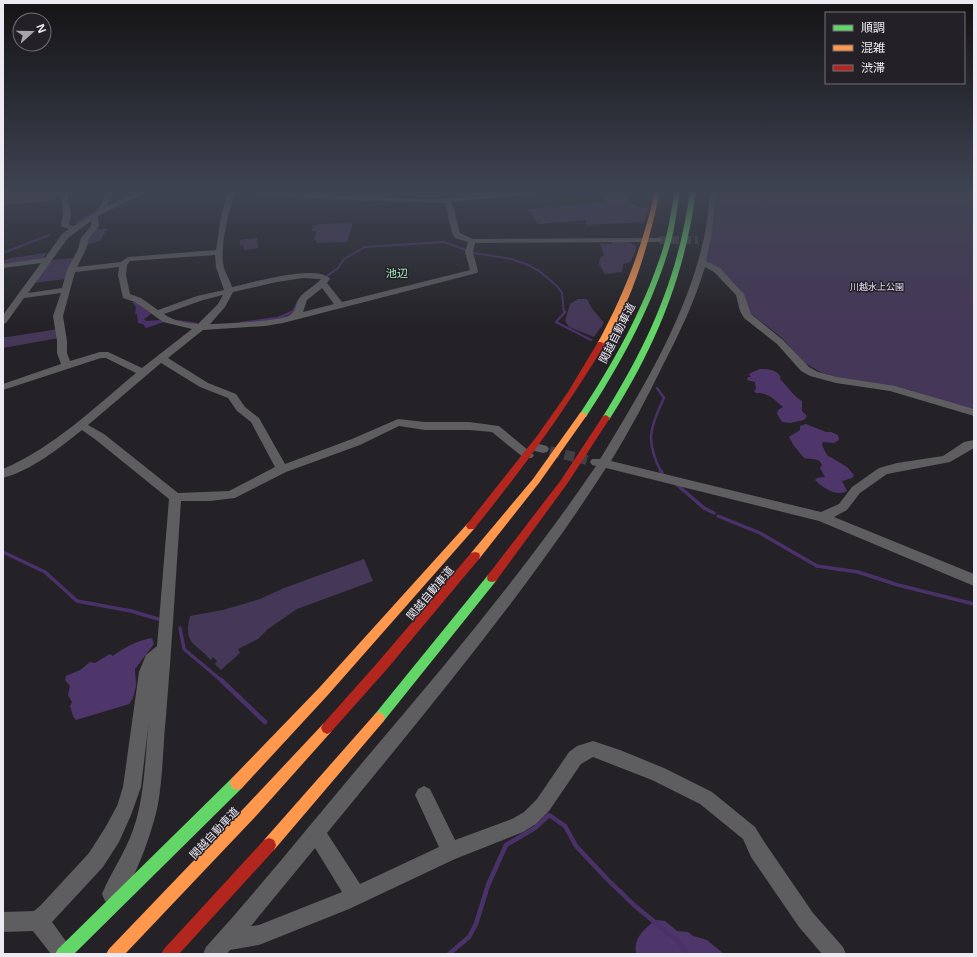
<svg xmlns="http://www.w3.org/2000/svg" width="977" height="957" viewBox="0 0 977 957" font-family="'Open Sans','Noto Sans JP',sans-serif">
  <rect width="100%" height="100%" fill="#242226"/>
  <path fill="#453758" d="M3 191H57L56 196 53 201 3 205Z
    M716 191H974V410L898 387 843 379 822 373 803 362 783 339 749 312C746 288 725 274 706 261 712 238 715 215 716 191Z
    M622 194 637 207 649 206 644 222 586 225V220L538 224 527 209 607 202 602 196Z
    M353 223 347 242 316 243 317 241 314 240 316 231H312L313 226 318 224Z
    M94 229H107L100 241 84 245Z
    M257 238 258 248 244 250 243 245 240 246V240Z
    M612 240 628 242 637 246 631 262 623 264 622 272 605 274 599 264 600 258 604 255 600 244H612Z
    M47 253 43 259 3 265V261L11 258Z
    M73 258 65 279 34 283 52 260Z
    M578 299H587L591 307 604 323 594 337 569 327 565 321 570 304Z
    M58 329 59 338 3 348V337H8Z
    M364 559 373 581 297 609 268 629 258 639 238 649 240 653 221 670 215 664 217 661 213 657 211 660C195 642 183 645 190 616L223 610 260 599 284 588Z"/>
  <path fill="#4e366b" d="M760 369C766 369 776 369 780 376 781 379 779 379 782 381 789 388 793 396 802 401V411L807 416 804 420 790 423 782 422 777 414 778 410 783 407C774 400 770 393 756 393L754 391 756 389 755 382 747 380 748 377H751L749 374C752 372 756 371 760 369Z
    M806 424 826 432H831L838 435 839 440 834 443 823 442 822 445 827 455 847 467 854 475 852 478 842 481 847 491C836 497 823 488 815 480L817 478 825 477 820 468 822 465C819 457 811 460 804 458L794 446 789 437 800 430V426Z
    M152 638 154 644 135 669 136 686 133 698 129 704 76 720 73 716 70 706 72 702 68 695 70 686 65 680 66 676 80 670 90 662 95 663 110 654 113 656C124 647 139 640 152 638Z
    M656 920 665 921 677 931 688 932 693 936 707 940 724 954H636C633 938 644 929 656 920Z"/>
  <path fill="#4b3169" d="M132 302H136L151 314 144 319 146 321 160 320 164 322 146 328 143 324 138 323 137 314H135L136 307Z"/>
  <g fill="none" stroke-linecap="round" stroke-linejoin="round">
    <path stroke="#4b3169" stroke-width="2" d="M77 223 98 210 100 207
      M3 253 49 235
      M327 276 338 268 344 259 365 247 444 242 474 253 511 259 526 264 539 271 557 286 562 293 564 313
      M290 313 293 311 298 302"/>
    <path stroke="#4b3169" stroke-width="2.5" d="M565 312 556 322 591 340
      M177 321 197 324
      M241 323 278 318 292 312
      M657 388 664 398C650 429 645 440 661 472"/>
    <path stroke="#4b3169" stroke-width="3.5" d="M661 471 662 473
      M675 483 704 508 714 513
      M718 516 760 533 817 566 858 572 898 585 974 604
      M3 552 45 572 77 601 131 611 158 619
      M180 628 184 649 222 681"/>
    <path stroke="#4b3169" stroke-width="4.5" d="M221 680 265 722
      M449 954 469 937 476 924 488 885 506 845 535 828 549 815 565 826 576 846 608 880 635 906 679 942 687 954"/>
    <path stroke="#424044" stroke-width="8" stroke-dasharray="8 4" stroke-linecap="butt" d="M659 240H698"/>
    <path stroke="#424044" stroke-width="10" stroke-dasharray="10 5" stroke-linecap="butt" d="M550 451 587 460"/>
    <path fill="#5e5d5f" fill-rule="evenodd" d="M61 191H67L71 214 69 225 74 226 98 211 107 191H114L107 206 140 191H149L98 216 99 226 89 238 86 249 77 267 121 262 128 257 216 250 221 217 228 191C296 191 364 199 432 199 470 199 509 191 547 191L544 193 452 202 460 233 473 239 659 238 663 240 659 242 475 243 473 252 478 271 477 273 283 323 265 326 203 330 168 358 208 383 236 394 245 407 259 418 285 464 352 439 398 419 425 422H469L499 426 534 455 532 458H524L492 432 469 430H425L399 426 360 445 286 472 235 498 210 501H181C176 573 172 645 166 716 163 745 163 776 158 804 154 826 132 895 112 904L105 901 102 894C111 872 125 853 133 830 145 797 145 755 149 720L141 787 131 815 119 842 103 867 52 922 70 947 73 954H51L33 931 3 932V912L34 911 40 906 89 853 105 828 117 806 123 787 139 672 146 655 157 646 169 499 96 440 82 430C58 449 32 470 3 478V469C54 447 94 408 136 373L106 358H101L3 390V384L61 364 57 353V341L53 316 61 293 24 298 6 323 3 324V315L41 263 3 268V264L45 258 62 234 69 229 61 226 63 214ZM235 193 350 200 445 203 452 233 455 238 468 242 465 252 470 270 342 302 327 283 330 279C318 263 250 283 232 287 230 279 224 272 223 263 221 241 228 215 235 193ZM91 221V226L81 238 78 249 67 270 62 288 28 293 68 238ZM215 255 216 267 224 290 197 296 158 310 141 298 130 294 126 275 127 265 130 261ZM119 267 118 275 123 298 135 302 163 322 192 329 142 368 108 352H100L70 361 67 353V341L63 316 75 272ZM303 278 321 279C315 286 306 290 300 297 295 303 297 311 290 315 278 322 226 323 210 324L225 307 233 292 277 282ZM322 288 334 304 303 312 307 300ZM223 295 218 304 198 324C186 323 174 321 164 314L203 300ZM161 363 200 387 228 398 237 411 251 422 275 467 229 491 178 493 104 434 88 425Z
      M710 191H716L712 234 706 261 720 268 744 294 751 314 783 340 809 367 818 372 837 377 895 386 974 409V416L890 391 836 383 810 376 801 371 777 344 744 318 740 311 736 295 714 272 705 267C695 301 679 334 663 365 647 398 630 430 611 461L821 512 839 504 852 487 879 468 897 463 943 456 964 442 974 440V448L950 462 887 474 860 493 847 510 834 517 974 574V586L819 521 606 468C523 597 424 714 327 833L360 884 439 847 415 795 418 789 424 786 430 789 455 840 512 819 524 812 537 799 569 752 577 746 593 741 620 750 664 768 712 792 755 827 765 843 813 913 843 947 846 954H822L799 927 751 857 743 839 700 804 652 780 593 757 581 764 549 811 536 824 523 832 455 859 349 909 259 945 230 950 227 954H203L206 947C264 883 317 816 373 750 451 658 528 566 596 466L592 465 590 462 592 459H600L602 456C640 393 681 326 700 254 706 234 708 213 710 191ZM315 848 342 892 259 925 251 926Z
      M535 443 547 446 549 449 547 452 543 453 531 450 529 447 531 444Z"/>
    <path fill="#63d668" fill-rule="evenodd" d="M675 191H680C677 209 675 228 670 245 652 307 621 363 586 417H580L579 415C614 362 645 307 664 245 669 228 671 209 675 191Z
      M690 191H696C685 276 655 348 609 420H603L602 418C648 344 678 279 690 191Z
      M492 574 496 575 497 578 496 581 383 722 379 724 375 722 373 718 375 714 488 575Z
      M237 776 242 778 244 783 242 788 74 954H55L58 949 232 778Z"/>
    <path fill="#ff974d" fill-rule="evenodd" d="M655 191H660C649 244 633 299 604 346H598L597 344C624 295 643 245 655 191Z
      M583 412 587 415 539 483 479 559 475 560 471 559 470 556 471 553 533 479 580 413Z
      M471 522 474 523 476 526 474 529 327 696 242 788 237 790 232 788 230 783 232 778 319 688 468 523Z
      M379 712 383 714 385 718 383 722 274 850 269 852 264 850 262 845 264 840 375 714Z
      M327 722 331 724 333 728 331 732 256 816 125 954H106L109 949 246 806 323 724Z"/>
    <path fill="#b3261e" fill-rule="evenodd" d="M598 342H601L605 344C566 409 522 470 474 529H468L466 526 468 523 537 436 568 392Z
      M606 415 610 418 567 484 496 581 492 582 488 581 487 578 488 575 561 480 603 416Z
      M475 552 479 553 480 556 479 559 387 669 331 732 327 734 323 732 321 728 323 724 379 661 471 553Z
      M269 838 274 840 276 845 274 850 179 954H161L164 949 264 840Z"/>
  </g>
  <linearGradient id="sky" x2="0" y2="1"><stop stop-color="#141315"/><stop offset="0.59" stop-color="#3f4452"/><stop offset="1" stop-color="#3f4452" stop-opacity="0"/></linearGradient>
  <rect width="977" height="325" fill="url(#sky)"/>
  <g text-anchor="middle" stroke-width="3" stroke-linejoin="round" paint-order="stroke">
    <g font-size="9" fill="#e5def1" stroke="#232028">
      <text x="877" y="290">川越水上公園</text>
    </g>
    <g font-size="11" fill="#a9f0bd" stroke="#232028">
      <text x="397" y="277">池辺</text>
    </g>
    <g font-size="11" fill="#edebf1" stroke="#232028">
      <text transform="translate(617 333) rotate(-63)" y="4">関越自動車道</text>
      <text transform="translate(430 593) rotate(-50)" y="4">関越自動車道</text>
      <text transform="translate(214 833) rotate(-47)" y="4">関越自動車道</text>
    </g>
  </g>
  <rect width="977" height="957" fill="none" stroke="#edebf1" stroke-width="8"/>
  <rect x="825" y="12" width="140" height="72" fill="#232028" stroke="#747178"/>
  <rect x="833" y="25" width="20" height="6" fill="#63d668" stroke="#747178"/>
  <text x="861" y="32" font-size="12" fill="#edebf1">順調</text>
  <rect x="833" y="45" width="20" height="6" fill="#ff974d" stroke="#747178"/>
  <text x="861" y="52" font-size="12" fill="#edebf1">混雑</text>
  <rect x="833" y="65" width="20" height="6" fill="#b3261e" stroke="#747178"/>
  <text x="861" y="72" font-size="12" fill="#edebf1">渋滞</text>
  <g transform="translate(32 32) rotate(69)"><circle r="19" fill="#232028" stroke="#747178"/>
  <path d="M0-3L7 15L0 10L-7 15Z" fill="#a7a5aa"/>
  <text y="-6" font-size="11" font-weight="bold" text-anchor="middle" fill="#edebf1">N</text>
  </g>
</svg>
